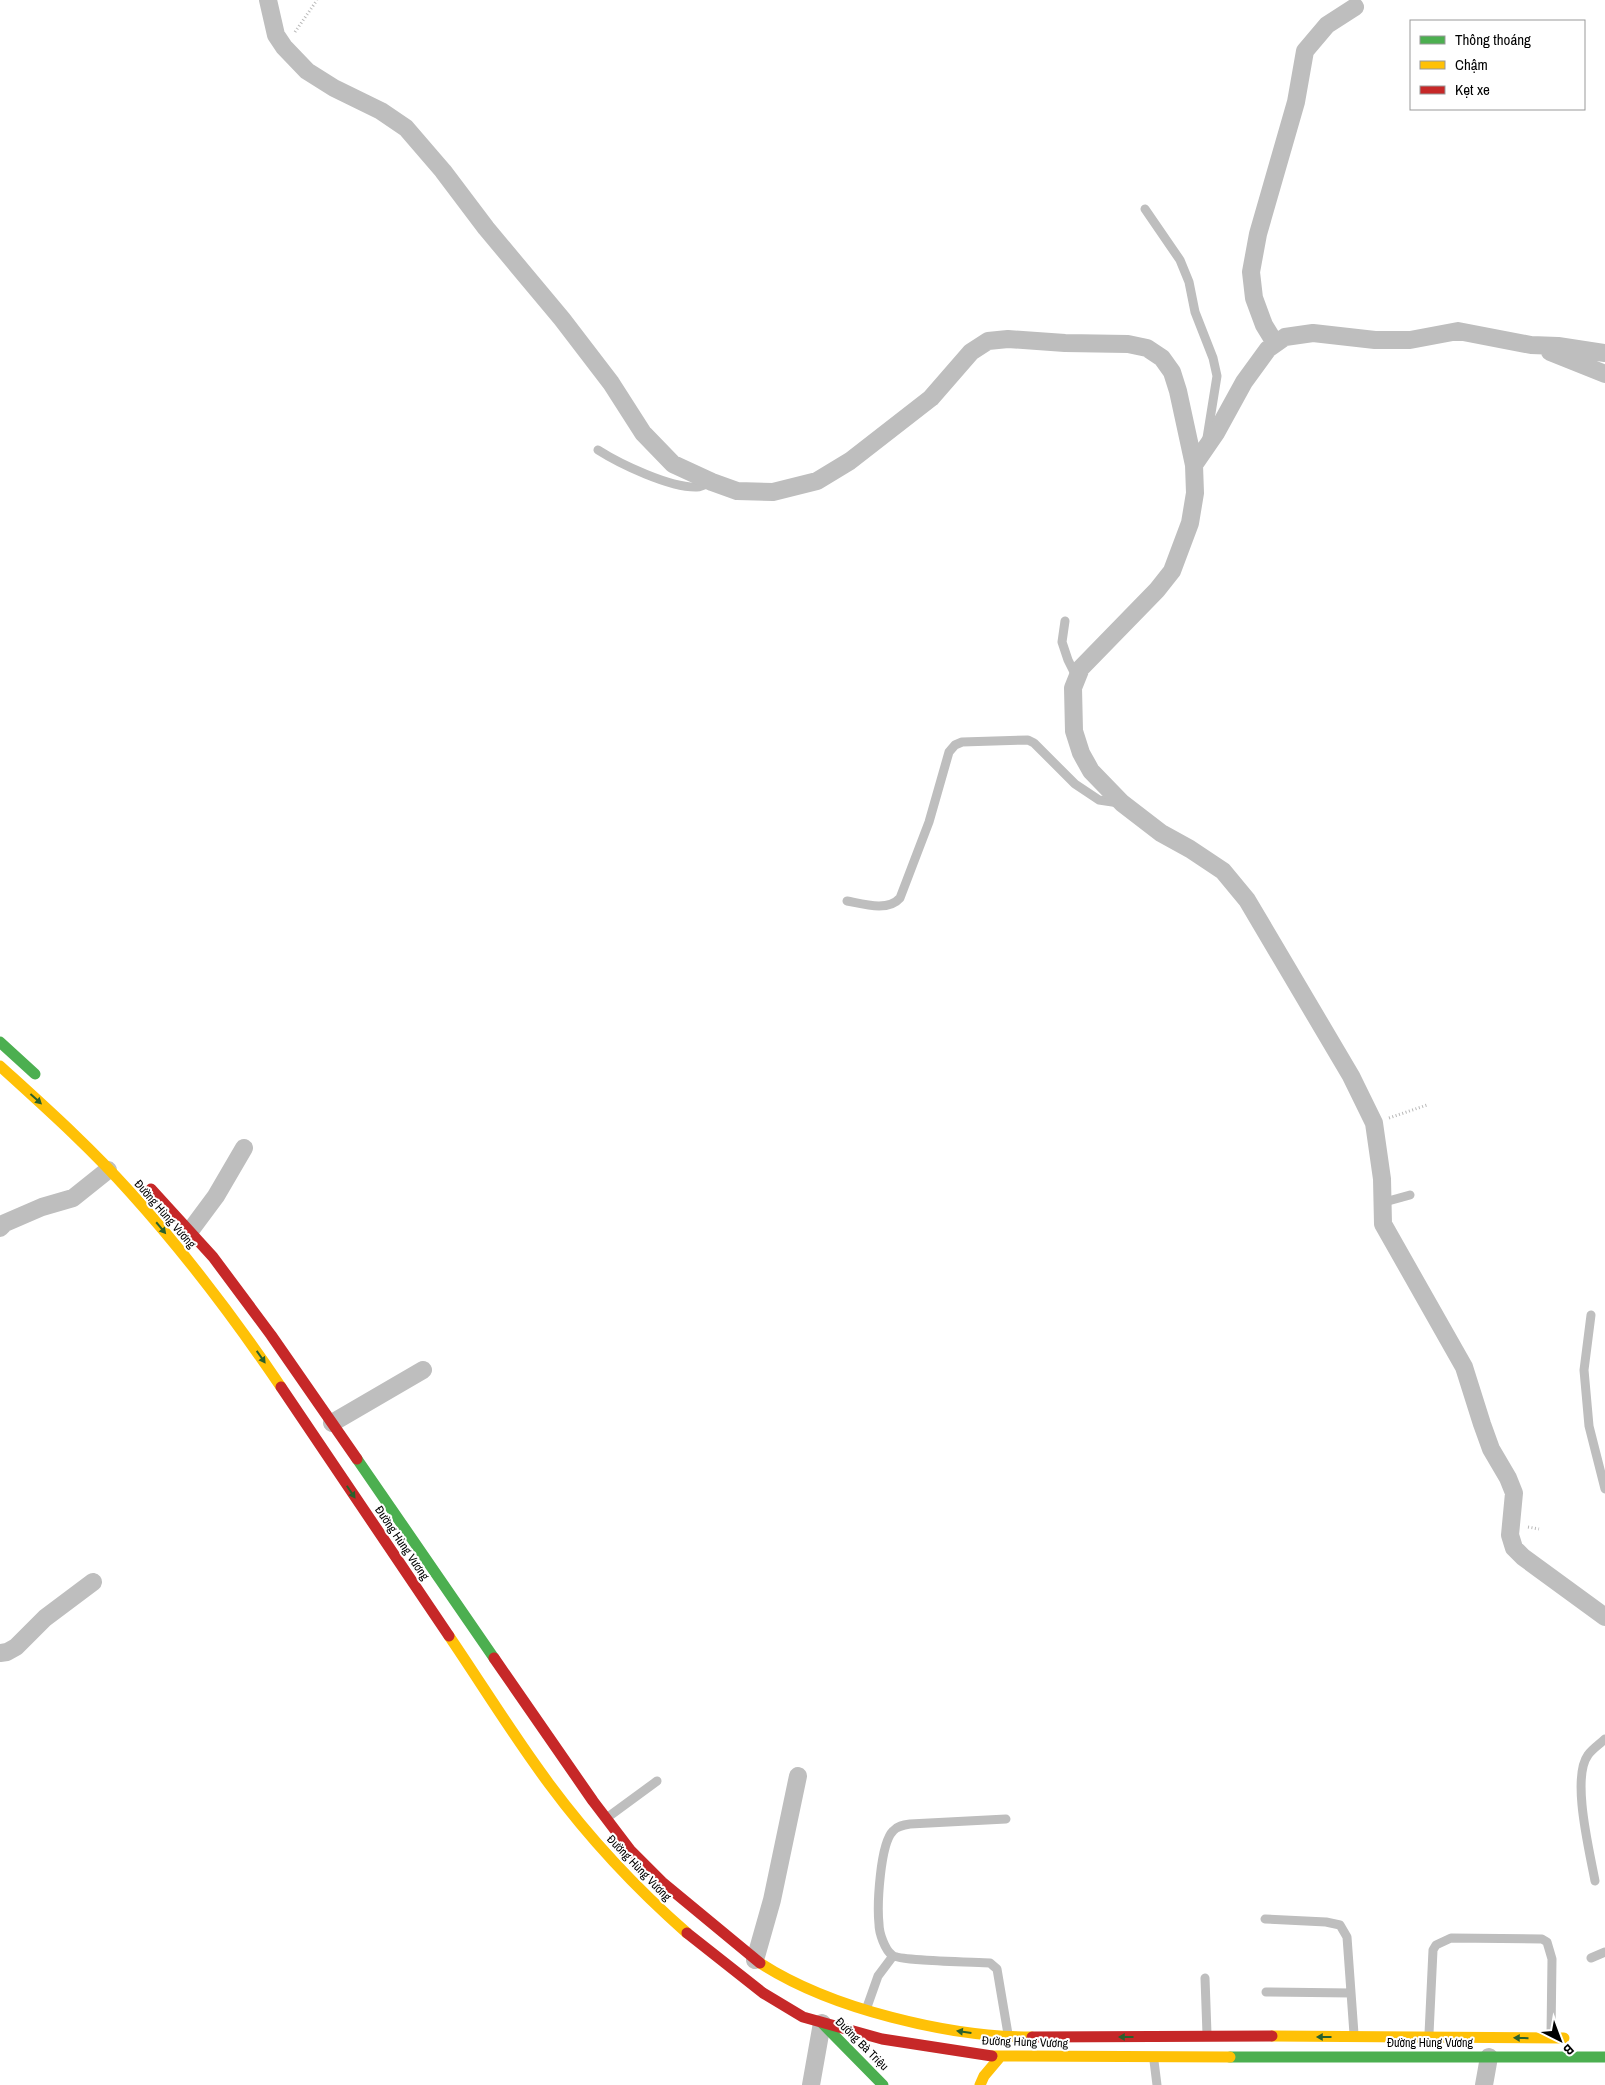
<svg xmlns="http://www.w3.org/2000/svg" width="1605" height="2085" viewBox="0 0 1605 2085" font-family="'Archivo Narrow',sans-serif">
  <rect width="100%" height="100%" fill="#fff"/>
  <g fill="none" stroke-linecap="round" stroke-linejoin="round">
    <path stroke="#b9b9b9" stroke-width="3" stroke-dasharray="1 2.5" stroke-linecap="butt" d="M295 32 317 0
      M1389 1118 1427 1105
      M1528 1527 1539 1529"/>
    <path stroke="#bebebe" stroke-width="9" d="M1145 209 1180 260 1189 282 1195 312 1213 358 1217 376 1207 438
      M598 450C620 464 670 488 697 487 701 487 707 484 711 482
      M1065 621 1062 642 1068 660 1077 678
      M847 901C863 904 888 912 900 898L929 822 949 752 955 745 962 742 1028 740 1034 743 1075 784 1099 800 1119 803
      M1381 1203 1410 1195
      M1591 1315 1584 1370 1589 1426 1605 1489
      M608 1817 657 1781
      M1006 1819 910 1824C903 1825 897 1826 893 1831 880 1844 877 1905 879 1924 879 1933 885 1950 892 1955 898 1961 975 1962 990 1963L997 1969 1008 2034
      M1595 1881C1590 1853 1571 1778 1588 1755 1592 1749 1600 1744 1605 1739
      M1265 1919 1326 1922 1340 1925 1347 1937 1354 2034
      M1591 1958 1605 1952
      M1205 1978 1207 2034
      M1266 1992 1351 1993
      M867 2007 878 1976 893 1956
      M1429 2034 1433 1950 1436 1945 1451 1938 1542 1939 1547 1942 1552 1959 1551 2035
      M1154 2061 1157 2085"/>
    <path stroke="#bebebe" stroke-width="18" d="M268 0 276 35 284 47 307 71 334 88 381 111 406 128 443 171 486 228 562 319 611 383 643 433 673 464 712 482 737 491 773 492 817 481 850 461 931 398 971 352 988 341 1008 339 1065 343 1128 344 1147 348 1162 358 1172 372 1178 391 1194 465 1195 493 1190 523 1172 571 1157 590 1081 668 1073 688 1074 731 1081 753 1091 771 1122 803 1161 833 1190 849 1223 871 1247 900 1351 1076 1374 1123 1382 1179 1383 1224 1464 1367 1482 1424 1491 1449 1508 1478 1514 1493 1510 1535 1514 1548 1523 1557 1605 1617
      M1275 343 1264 325 1254 298 1251 272 1258 234 1296 102 1305 51 1327 25 1355 7
      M1550 352 1605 374
      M1194 465 1216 433 1244 382 1268 349 1285 337 1313 333 1375 340H1410L1458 331 1531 345 1558 346 1605 353
      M0 1228 5 1223 42 1207 73 1198 108 1170
      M190 1231 216 1196 244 1148
      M332 1423 423 1370
      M0 1653 7 1652 16 1647 45 1618 93 1582
      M755 1960 772 1900 798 1776
      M811 2085 822 2023
      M1484 2085 1489 2057"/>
    <path stroke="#4caf50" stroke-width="11" d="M0 1042 35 1074
      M357 1459 494 1658
      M822 2023 883 2085
      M1230 2057H1605"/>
    <path stroke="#ffc107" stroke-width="11" d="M0 1066C45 1107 90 1147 130 1192 185 1253 235 1319 281 1387
      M449 1636C483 1686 514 1737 550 1785 590 1839 637 1889 687 1933
      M760 1963C831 2009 949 2037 1032 2037
      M1272 2036 1564 2038
      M992 2056 1230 2057
      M980 2085 984 2076 1000 2057"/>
    <path stroke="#c62828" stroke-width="11" d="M151 1189 213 1257 271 1335 357 1459
      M281 1387 449 1636
      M494 1658 593 1801 631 1851 662 1882 760 1963
      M687 1933 763 1993 803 2017 882 2039 992 2056
      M1032 2037 1272 2036"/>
  </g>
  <defs><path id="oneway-solid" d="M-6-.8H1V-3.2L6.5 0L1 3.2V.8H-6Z" transform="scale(1.25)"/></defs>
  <g fill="#2a602c">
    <use href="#oneway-solid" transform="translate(36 1099) rotate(42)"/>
    <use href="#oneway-solid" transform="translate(161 1228) rotate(50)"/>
    <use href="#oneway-solid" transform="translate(261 1357) rotate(55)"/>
    <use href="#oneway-solid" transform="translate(351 1492) rotate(56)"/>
    <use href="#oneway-solid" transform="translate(964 2032) rotate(-172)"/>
    <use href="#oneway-solid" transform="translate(1126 2037) rotate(-180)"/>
    <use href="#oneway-solid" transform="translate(1324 2037) rotate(180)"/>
    <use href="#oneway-solid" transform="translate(1521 2038) rotate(-179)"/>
  </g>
  <g text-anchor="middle" stroke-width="4" stroke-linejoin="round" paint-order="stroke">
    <g font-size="12" fill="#000" stroke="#fff">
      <text transform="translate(165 1214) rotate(49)" y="4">Đường Hùng Vương</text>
      <text transform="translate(402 1543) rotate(56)" y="4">Đường Hùng Vương</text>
      <text transform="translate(639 1868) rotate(46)" y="4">Đường Hùng Vương</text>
      <text transform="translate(1025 2042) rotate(2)" y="4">Đường Hùng Vương</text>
      <text x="1430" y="2047">Đường Hùng Vương</text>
      <text transform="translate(862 2044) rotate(45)" y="4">Đường Bà Triệu</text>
    </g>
  </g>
  <rect x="1410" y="20" width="175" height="90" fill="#ffffff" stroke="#999999"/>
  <rect x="1420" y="36" width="25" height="8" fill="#4caf50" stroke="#999999"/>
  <text x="1455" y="45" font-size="15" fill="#000000">Thông thoáng</text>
  <rect x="1420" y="61" width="25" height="8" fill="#ffc107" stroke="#999999"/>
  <text x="1455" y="70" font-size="15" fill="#000000">Chậm</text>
  <rect x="1420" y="86" width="25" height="8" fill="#c62828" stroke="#999999"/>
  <text x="1455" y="95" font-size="15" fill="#000000">Kẹt xe</text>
  <g transform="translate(1560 2040) rotate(138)" stroke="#ffffff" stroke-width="4" paint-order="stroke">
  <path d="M0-4L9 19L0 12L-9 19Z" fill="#000000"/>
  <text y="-8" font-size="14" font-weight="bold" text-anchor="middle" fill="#000000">B</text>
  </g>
</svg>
